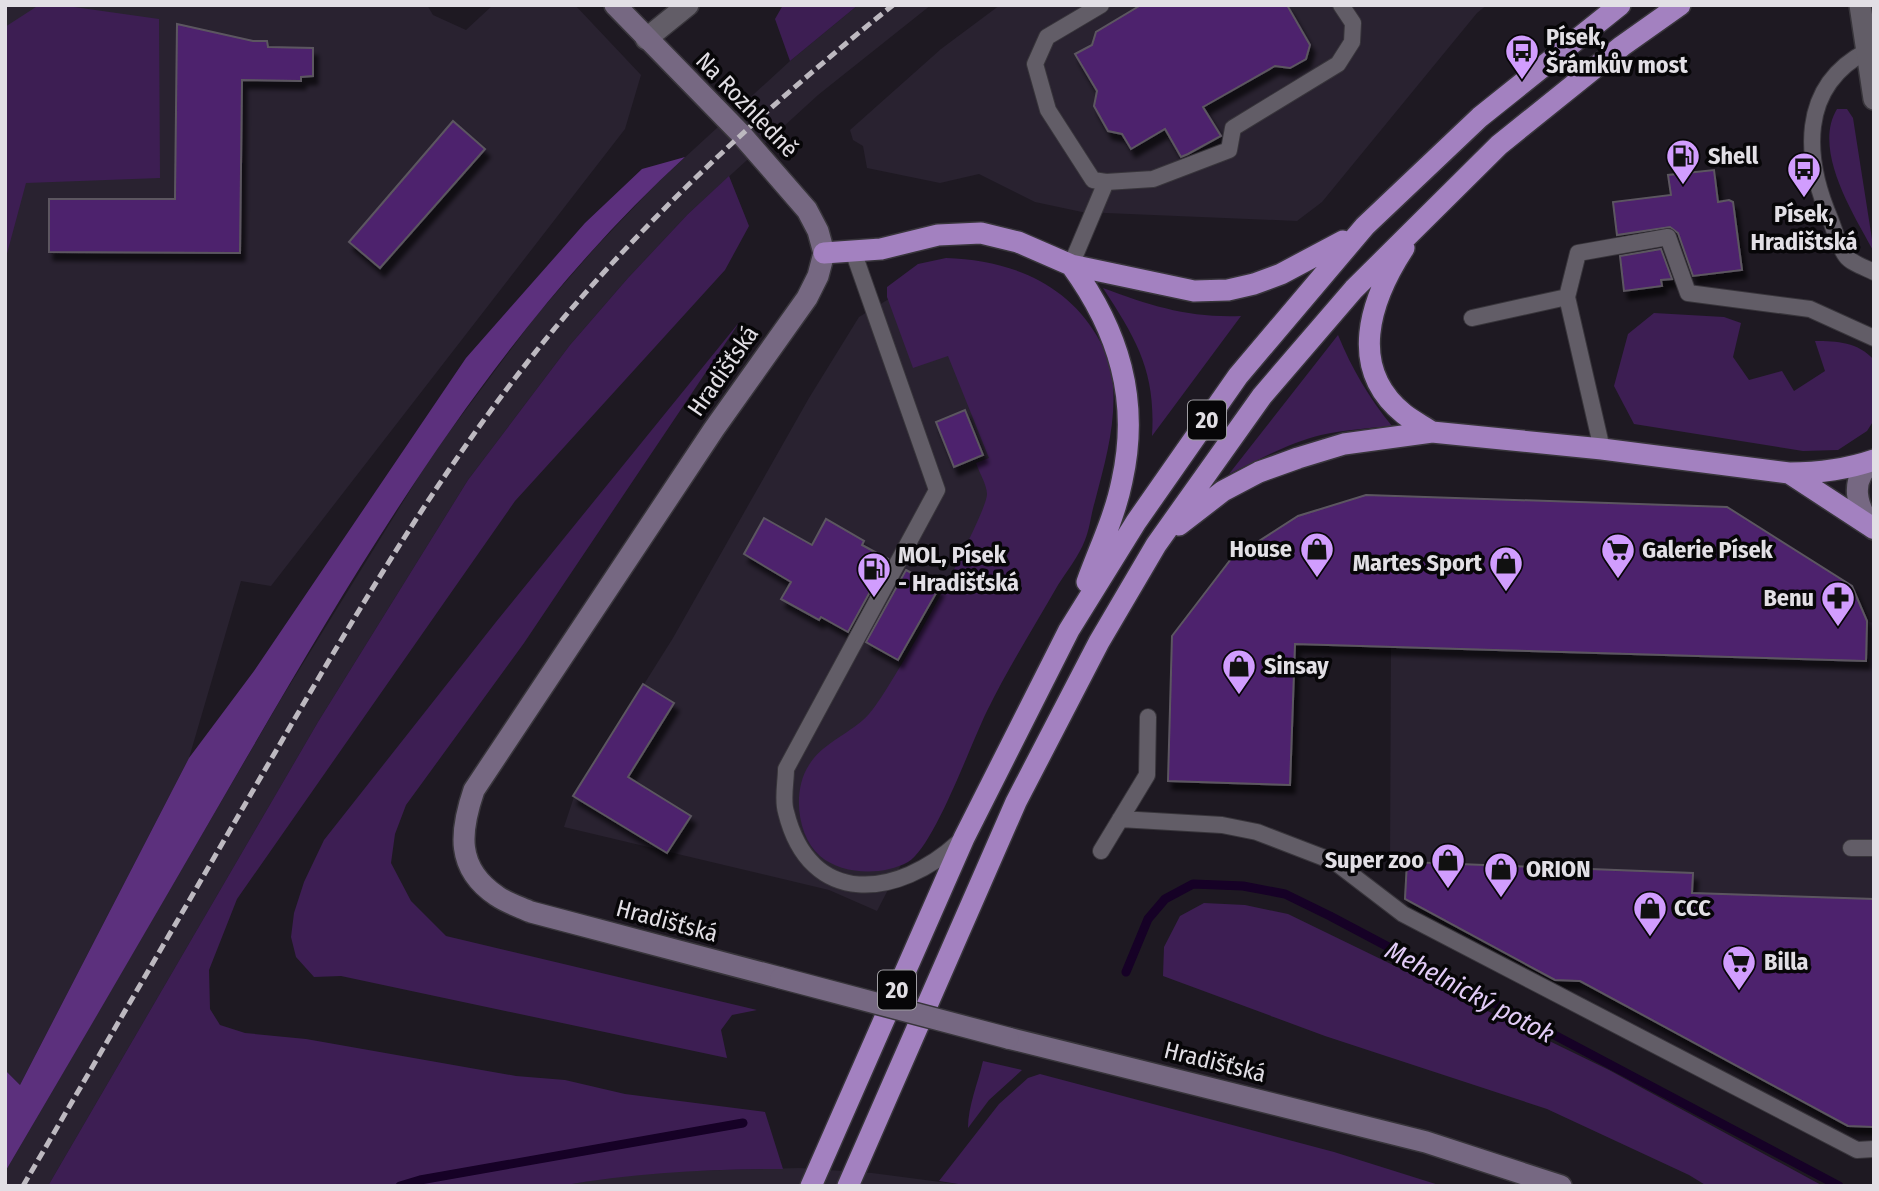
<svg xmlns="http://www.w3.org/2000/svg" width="1879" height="1191" viewBox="0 0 1879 1191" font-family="'Fira Sans Condensed',sans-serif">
  <defs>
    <filter id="shadow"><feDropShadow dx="4.5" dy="8" stdDeviation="2" flood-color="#0009"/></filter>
  </defs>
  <rect width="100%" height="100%" fill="#1e1922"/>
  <path fill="#292230" d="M5 5H427L433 15 466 30 493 5H575L641 75 625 129 271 586 241 581 189 758 20 1085 5 1070Z
    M858 5H931L818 95 688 214 628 278 570 345 468 480 318 722 48 1186H5V1172L281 699 432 455 535 317 595 248 657 183 790 61Z
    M1000 5H1487L1477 13 1322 202 1297 221 1082 212 1035 202 979 174 940 183 867 168 863 146 853 140 850 130 941 49Z
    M912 285 1072 536 877 911 829 890 564 827 575 794 673 638 809 398 859 317Z
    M1377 495 1727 507 1853 589 1869 622 1874 623V1127L1847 1126 1580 980H1553L1404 898 1406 864H1390L1391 646 1373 572Z
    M799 1168 872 1173 971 1186H560L609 1177 681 1171Z"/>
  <path fill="#3d1e53" d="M39 5H60L159 19 160 178 26 183 5 261V27Z
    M783 5H858L790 61 775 19Z
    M1837 109H1847L1853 118 1874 252C1854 215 1812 150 1837 109Z
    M729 176 749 226 725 270 515 501 237 899 209 970 210 1009 220 1025 245 1033 306 1039 516 1076 565 1080 625 1094 765 1112 783 1169C708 1169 634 1173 560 1186H48L318 722 468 480 570 345 628 278 688 214Z
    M946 258C1007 260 1065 281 1097 336 1106 351 1112 367 1113 385 1116 425 1105 463 1095 501 1091 514 1090 528 1085 540 1079 556 1067 571 1058 585 1034 627 1008 668 987 711 971 743 934 847 908 862 883 876 842 875 820 856 797 836 792 791 809 765 822 743 852 733 869 714 888 695 987 516 987 494 987 485 979 472 976 463L989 458 948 356 913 368 887 297V287L918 264Z
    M1103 288C1151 306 1189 318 1241 316L1152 436C1156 372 1137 340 1103 288Z
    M1654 313 1724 317 1741 323 1733 357 1749 380 1782 371 1794 391 1825 371 1815 341C1837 341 1858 342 1874 360V420L1867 431 1838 450 1803 451 1634 424 1614 386 1628 334Z
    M741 320 524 643 406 805 395 834 391 863 411 901 446 936 757 1010 732 1015 721 1030 727 1058 341 976 314 977 296 957 291 937 294 913 304 882 324 840 496 622Z
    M1338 335C1352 369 1369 398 1392 426 1368 428 1344 430 1321 435 1288 443 1259 460 1229 474Z
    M1204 903 1245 905 1288 914 1609 1070 1823 1186H1707L1689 1175 1547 1109 1325 1036 1163 976 1164 947 1180 916Z
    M983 1061 1022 1070 989 1100 968 1128C968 1106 978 1083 983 1061Z
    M1040 1074 1334 1152 1442 1186H971L939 1181 999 1104 1028 1078Z"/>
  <path fill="#5c307d" d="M685 157C500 326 369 547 244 762 165 899 85 1036 5 1172V1070L20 1085 189 758 254 671 466 358 585 223 642 169Z"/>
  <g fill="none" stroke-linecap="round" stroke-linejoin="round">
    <path stroke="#160126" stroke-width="9" d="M1126 972 1148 919 1165 899 1193 884 1243 886 1285 894 1330 916 1839 1186
      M400 1186 420 1180 743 1123"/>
  </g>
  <path fill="#4d206d" stroke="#5c5761" stroke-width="2" filter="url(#shadow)" d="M1141 5H1287L1310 45 1306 59 1290 68 1275 66 1203 107 1221 136 1188 154 1181 157 1165 129 1131 149 1122 134 1108 131 1094 106 1097 91 1075 54 1092 45 1096 32Z
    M177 24 253 41H267L268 47 313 48V76L301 77V81L242 80 240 253 49 252V199H175Z
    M453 121 485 149 380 268 349 242Z
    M1714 170 1718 202 1729 200 1733 202 1742 270 1693 276 1678 233 1670 227 1617 235 1613 202 1671 195 1668 175Z
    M1661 249 1672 279 1661 280 1662 286 1624 291 1620 256Z
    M965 410 983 455 954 467 936 422Z
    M1366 495 1727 507 1852 586 1867 621 1866 661 1295 644 1290 785 1168 781 1172 636 1231 559 1298 516Z
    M764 518 812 545 826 519 864 541 862 545 888 559 848 632 821 617 819 620 781 599 791 582 744 554Z
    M906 570 939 588 898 660 866 642Z
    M643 684 674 703 628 777 691 816 667 853 573 796Z
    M1407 862 1693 873 1692 893 1874 899V1127L1848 1126 1580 981 1555 980 1405 899Z"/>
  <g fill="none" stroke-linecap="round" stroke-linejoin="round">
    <g stroke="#38353b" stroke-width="18">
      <path id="lane" d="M1101 5 1047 37 1035 64 1048 110 1093 180 1106 182
        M1867 51C1798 87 1804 159 1831 221 1835 232 1839 247 1846 256 1851 263 1866 268 1874 272
        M853 251 937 490 786 769C786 782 782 800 786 812 810 909 898 898 959 842
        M1071 265 1106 182 1153 179 1229 150 1233 128 1338 64 1352 42 1353 23 1341 5
        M1472 318 1567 297
        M1602 449 1567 297 1578 253 1668 237 1688 293 1810 309 1874 338
        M1120 819 1222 825 1257 832 1335 862 1403 914 1857 1150 1874 1149
        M1851 848H1874
        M1101 851 1147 775 1148 717"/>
    </g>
    <g stroke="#38353b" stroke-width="24">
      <path id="street" d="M1860 5 1874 99
        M646 39 688 5"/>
    </g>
    <g stroke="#38353b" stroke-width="24">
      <path id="secondary" d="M615 5 740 133 807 210 818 231 824 253 818 276 807 298 714 429 474 790C460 831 455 868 497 896 507 903 520 907 531 912L781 978
        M1874 461C1848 479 1856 508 1874 529
        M1008 1038 1426 1142 1561 1186"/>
    </g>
    <g stroke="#38353b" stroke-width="24">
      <path id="highway" d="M1404 248C1370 300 1347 368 1404 414 1413 421 1423 426 1432 432
        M824 253 881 249 938 235 981 233 1018 242 1071 265 1194 291 1228 290 1254 284 1281 274 1343 241
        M1071 265C1119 331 1140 400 1122 481 1115 516 1099 549 1087 582
        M1789 473 1873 528
        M1179 525 1223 491 1259 472 1298 458 1344 444 1432 432 1602 449 1789 473C1819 473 1845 470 1874 460
        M811 1186 964 838 1069 630 1136 522 1238 376 1365 226 1480 117 1620 5
        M848 1186 1016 802 1099 642 1156 545 1262 396 1354 289 1499 145 1622 46 1680 5"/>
    </g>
    <use href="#lane" stroke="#625d67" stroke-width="16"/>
    <use href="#street" stroke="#625d67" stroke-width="21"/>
    <use href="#secondary" stroke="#766882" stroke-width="21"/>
    <use href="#highway" stroke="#a381c0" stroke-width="21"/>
    <path stroke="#bdb9c0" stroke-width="5" stroke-dasharray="10 5" stroke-linecap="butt" d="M23 1186C104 1047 185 908 266 768 354 617 443 463 555 328 657 207 770 104 893 5"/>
    <g stroke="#38353b" stroke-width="24" stroke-linecap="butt">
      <path id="secondary-bridge" d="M781 978 1008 1038"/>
    </g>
    <use href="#secondary-bridge" stroke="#766882" stroke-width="21"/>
  </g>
  <defs>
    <g id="bus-pin" transform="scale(1.75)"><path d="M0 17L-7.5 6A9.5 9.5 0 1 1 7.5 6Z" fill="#d19dfe" stroke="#070608"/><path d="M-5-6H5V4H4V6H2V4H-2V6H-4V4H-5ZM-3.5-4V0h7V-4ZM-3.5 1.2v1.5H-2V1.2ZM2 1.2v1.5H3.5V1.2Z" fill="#111"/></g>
    <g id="fuel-pin" transform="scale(1.75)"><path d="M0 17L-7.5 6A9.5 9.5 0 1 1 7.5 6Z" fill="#d19dfe" stroke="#070608"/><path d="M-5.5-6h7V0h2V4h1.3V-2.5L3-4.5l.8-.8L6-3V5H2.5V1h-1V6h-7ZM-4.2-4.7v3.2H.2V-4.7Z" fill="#111"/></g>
    <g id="shop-pin" transform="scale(1.75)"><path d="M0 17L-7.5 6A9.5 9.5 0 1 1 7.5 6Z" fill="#d19dfe" stroke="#070608"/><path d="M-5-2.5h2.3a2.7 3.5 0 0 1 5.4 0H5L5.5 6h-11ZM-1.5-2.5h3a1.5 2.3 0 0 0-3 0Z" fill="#111"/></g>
    <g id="supermarket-pin" transform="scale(1.75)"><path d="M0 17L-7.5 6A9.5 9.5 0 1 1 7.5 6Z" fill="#d19dfe" stroke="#070608"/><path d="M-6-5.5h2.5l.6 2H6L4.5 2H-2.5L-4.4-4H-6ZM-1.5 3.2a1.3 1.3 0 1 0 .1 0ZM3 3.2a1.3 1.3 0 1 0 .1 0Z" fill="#111"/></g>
    <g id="pharmacy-pin" transform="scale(1.75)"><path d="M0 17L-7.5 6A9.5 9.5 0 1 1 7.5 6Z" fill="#d19dfe" stroke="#070608"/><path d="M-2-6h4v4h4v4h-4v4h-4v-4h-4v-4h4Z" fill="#111"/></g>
  </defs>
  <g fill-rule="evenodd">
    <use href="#bus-pin" x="1522" y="51"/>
    <use href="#fuel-pin" x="1683" y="156"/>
    <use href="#bus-pin" x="1804" y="169"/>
    <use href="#shop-pin" x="1317" y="549"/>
    <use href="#supermarket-pin" x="1618" y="550"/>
    <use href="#shop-pin" x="1506" y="563"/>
    <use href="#fuel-pin" x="874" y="569"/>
    <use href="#pharmacy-pin" x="1838" y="598"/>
    <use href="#shop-pin" x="1239" y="666"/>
    <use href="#shop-pin" x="1448" y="860"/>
    <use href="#shop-pin" x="1501" y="869"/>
    <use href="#shop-pin" x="1650" y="908"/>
    <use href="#supermarket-pin" x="1739" y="962"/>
  </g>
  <g text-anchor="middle" stroke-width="7" stroke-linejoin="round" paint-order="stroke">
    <g fill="#070608" stroke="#a09ea3" stroke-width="2">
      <rect x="1188" y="400.5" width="38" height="39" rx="5"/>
      <rect x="878" y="970.5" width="38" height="39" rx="5"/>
    </g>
    <g font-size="23" font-weight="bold" fill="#e2dfe5">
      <text x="1207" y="428">20</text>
      <text x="897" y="998">20</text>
    </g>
    <g font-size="24" font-weight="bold" fill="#e2dfe5" stroke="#070608" text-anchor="start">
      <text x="1546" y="45">Písek,<tspan x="1546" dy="28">Šrámkův most</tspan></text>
      <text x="1708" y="164">Shell</text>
      <text x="1804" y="222" text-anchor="middle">Písek,<tspan x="1804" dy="28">Hradištská</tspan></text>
      <text x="1292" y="557" text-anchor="end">House</text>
      <text x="1642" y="558">Galerie Písek</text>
      <text x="898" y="563">MOL, Písek<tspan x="898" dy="28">- Hradišťská</tspan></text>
      <text x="1482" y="571" text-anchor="end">Martes Sport</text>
      <text x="1814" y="606" text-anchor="end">Benu</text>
      <text x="1264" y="674">Sinsay</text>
      <text x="1424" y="868" text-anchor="end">Super zoo</text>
      <text x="1526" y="877">ORION</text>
      <text x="1674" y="916">CCC</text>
      <text x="1764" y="970">Billa</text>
    </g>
    <g font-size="24" fill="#e2dfe5" stroke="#070608">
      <text transform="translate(747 105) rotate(46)" y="8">Na Rozhledně</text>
      <text transform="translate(723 371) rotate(-55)" y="8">Hradišťská</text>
      <text transform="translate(667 921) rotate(15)" y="8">Hradišťská</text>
      <text transform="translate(1215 1062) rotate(14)" y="8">Hradišťská</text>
    </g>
    <g font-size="26" font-style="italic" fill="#e2ccf7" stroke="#070608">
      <text transform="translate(1470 992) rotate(28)" y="9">Mehelnický potok</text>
    </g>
  </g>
  <rect width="1879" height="1191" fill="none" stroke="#e2dfe5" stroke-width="14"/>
</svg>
